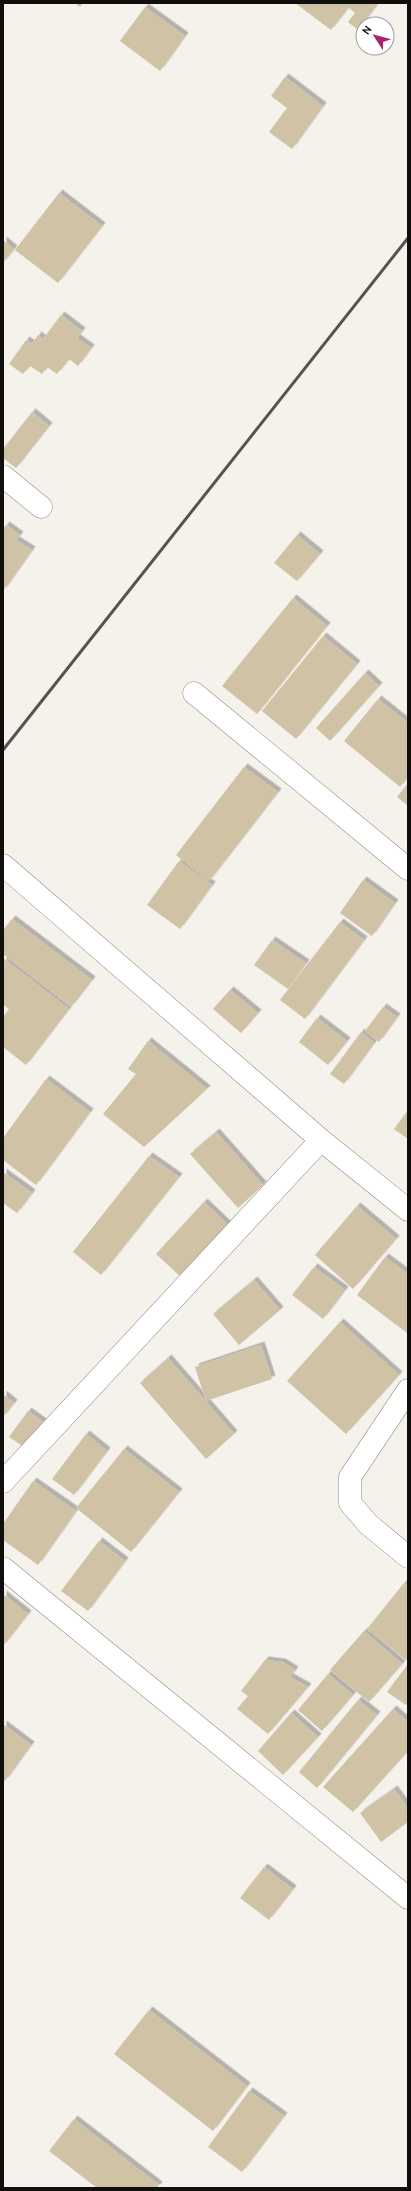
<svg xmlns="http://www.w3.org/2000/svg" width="411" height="2191" viewBox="0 0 411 2191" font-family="Cabin,sans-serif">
  <defs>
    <filter id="shadow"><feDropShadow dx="3.5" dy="-3.5" stdDeviation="0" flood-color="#0004"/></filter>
  </defs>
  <rect width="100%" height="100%" fill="#f5f2ec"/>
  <path fill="#d0c2a5" filter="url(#shadow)" d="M75 3H83L80 7Z
    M295 3H340L347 9 331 30Z
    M343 3H378L358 30 348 22 355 13Z
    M145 7 185 36 160 71 120 41Z
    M285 77 323 106 292 149 269 132 287 108 271 96Z
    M59 193 102 226 58 283 15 250Z
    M3 240 14 249 3 263Z
    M61 315 82 331 77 338 91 348 78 366 69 359 57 374 47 367 42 374 30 366 23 374 9 364 26 340 32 344 38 335 43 339Z
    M32 412 49 426 16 468 3 458V449Z
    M6 525 20 535 16 540 32 550 3 591V529Z
    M297 535 320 554 297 581 274 563Z
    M293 598 327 626 257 714 222 686Z
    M323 636 357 664 296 739 262 711Z
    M365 673 379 686 330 741 316 728Z
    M378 699 408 723V777L400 787 344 741Z
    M244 767 278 792 209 881 176 855Z
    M408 783V806L397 797Z
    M179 861 212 885 180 929 147 905Z
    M363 880 395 903 372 936 340 913Z
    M12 919 92 980 71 1007 3 954V930Z
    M340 922 364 940 305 1019 280 1000Z
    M272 940 306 963 288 989 254 965Z
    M3 958 69 1009 26 1065 3 1047V1017L9 1009 3 1005Z
    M230 990 258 1013 241 1033 213 1009Z
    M383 1007 397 1017 379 1042 365 1031Z
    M317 1018 347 1041 328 1065 299 1042Z
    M361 1032 374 1043 344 1084 330 1074Z
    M148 1041 207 1089 144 1147 103 1114 136 1074 128 1069Z
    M46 1079 90 1112 36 1185 3 1160V1138Z
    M408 1110V1139L394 1129Z
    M216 1132 263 1185 238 1208 190 1154Z
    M149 1156 179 1177 101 1275 73 1252Z
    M3 1172 32 1193 17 1213 3 1203Z
    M204 1202 229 1226 181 1277 156 1254Z
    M357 1206 396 1239 353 1289 315 1255Z
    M385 1257 408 1274 407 1333 357 1295Z
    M314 1267 345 1290 323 1319 292 1295Z
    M254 1280 280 1310 239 1345 213 1314Z
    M340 1322 399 1375 346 1434 287 1381Z
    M261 1345 272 1379 206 1401 195 1367Z
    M168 1358 234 1434 206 1459 140 1383Z
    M3 1394 14 1403 3 1417Z
    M28 1411 43 1422 24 1447 9 1437Z
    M86 1434 107 1451 74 1495 52 1479Z
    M124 1449 179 1492 131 1552 76 1508Z
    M33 1481 76 1511 38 1565 3 1540V1524Z
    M99 1541 125 1561 88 1611 61 1591Z
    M404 1583 408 1586V1658L406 1660 367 1629Z
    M3 1594 28 1614 3 1646Z
    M364 1631 402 1664 369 1702 330 1670Z
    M265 1660 282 1662 295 1670 290 1677 308 1687 268 1734 237 1709 248 1696 241 1691Z
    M408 1664V1702L406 1705 387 1692Z
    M328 1674 353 1695 322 1731 298 1710Z
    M358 1700 377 1715 317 1788 299 1772Z
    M393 1709 408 1722V1751L353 1812 323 1787Z
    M291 1713 318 1737 283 1775 258 1751Z
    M3 1724 31 1745 5 1781 3 1779Z
    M394 1789 408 1808V1822L381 1842 360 1813Z
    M264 1867 293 1889 269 1920 240 1898Z
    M149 2010 247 2086 213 2131 114 2054Z
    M249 2091 284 2116 242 2172 208 2147Z
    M74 2119 159 2185 157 2188H97L49 2151Z"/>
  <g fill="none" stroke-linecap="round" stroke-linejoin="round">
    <g stroke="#8d8a84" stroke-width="23">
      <path id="minor" d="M3 476 41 507
        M194 693 408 869
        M3 865 321 1140 408 1210
        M408 1390 350 1477V1503L368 1524 408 1557
        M3 1482 321 1140
        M3 1568 408 1898"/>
    </g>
    <use href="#minor" stroke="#fff" stroke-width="22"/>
    <path stroke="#555350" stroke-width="3" d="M3 750 408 238"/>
  </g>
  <rect width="411" height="2191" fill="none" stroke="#100f0d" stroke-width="8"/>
  <g transform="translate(375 36) rotate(306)"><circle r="19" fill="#ffffff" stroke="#9f9f9e"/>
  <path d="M0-3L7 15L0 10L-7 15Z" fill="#aa236b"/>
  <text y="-6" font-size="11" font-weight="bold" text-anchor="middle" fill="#100f0d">N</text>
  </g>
</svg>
